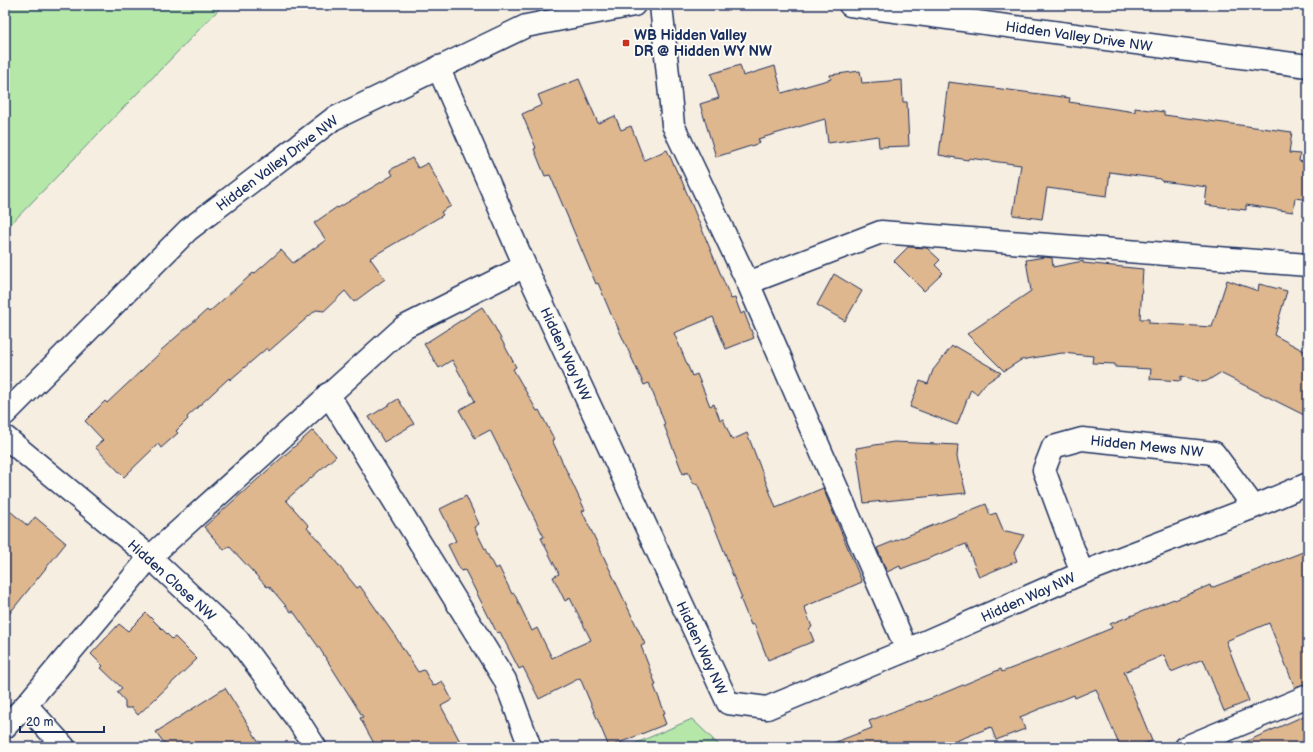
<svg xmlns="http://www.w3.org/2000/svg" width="1313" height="752" viewBox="0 0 1313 752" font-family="'Balsamiq Sans',sans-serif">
  <rect width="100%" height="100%" fill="#f7eee2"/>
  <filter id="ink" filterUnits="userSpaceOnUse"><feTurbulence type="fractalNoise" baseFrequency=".025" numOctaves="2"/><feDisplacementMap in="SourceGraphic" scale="8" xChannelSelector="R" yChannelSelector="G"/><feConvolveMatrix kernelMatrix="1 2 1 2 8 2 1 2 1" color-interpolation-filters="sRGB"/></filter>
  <g filter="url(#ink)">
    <path fill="#b4e7a8" stroke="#688b83" d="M5 5H223L5 230Z
      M692 719 721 747H627Z"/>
    <path fill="#deb78f" stroke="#1b2f5e" d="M740 65 743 76 775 66 782 93 831 79 830 75 860 71 862 83 902 80 903 102H907L909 146 879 147 878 136 828 143 825 119 758 139 760 143 716 157 700 104 719 98 711 74Z
      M579 79 598 123 615 116 621 130 631 126 644 160 667 150 678 174H679L731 299 735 298 741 314 744 312 754 338 726 349 713 317 674 333 692 376 697 374 710 406 714 404 720 420 723 419 732 440 747 433 776 508 823 488 862 582 804 607 812 627 809 629 814 641 768 660 754 624 751 625 740 598H742L727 561H728L698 485 693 483 688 472 683 474 664 425 665 424 649 383 644 385 614 319H613L598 283 596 284 550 175 545 176 534 149 536 148 522 114 542 105 538 95Z
      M948 82 1070 98 1069 102 1135 112V108L1164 112V115L1292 132 1289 153 1300 154 1299 161 1308 163V200L1295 198 1293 212 1246 205V210L1205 205 1207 187 1161 181V179L1110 172 1107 196 1047 188 1042 219 1013 215 1021 165 969 158 968 160 939 155Z
      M412 158 418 168 428 163 451 206 441 212 443 215 370 258 385 279 354 302 345 291 324 311 316 310 269 351 267 348 230 380 229 378 187 417 188 419 176 431 178 433 161 448 158 444 124 477 95 447 103 440 85 421 105 401 107 403 160 353 159 352 207 310 209 312 253 273 254 274 281 250 293 263 326 240 314 223 337 207 338 208 393 175 390 170Z
      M908 247 927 248 940 260 935 265 943 273 924 291 894 261Z
      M1045 257 1052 258 1053 267 1083 261V263L1143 269 1140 319H1149V323L1212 327 1227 280 1258 291 1259 284 1287 291 1274 335 1304 351 1308 355V417L1220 373 1207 381 1202 382 1181 376V381L1150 379 1151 369 1115 367V364L1092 363 1093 356 1062 353 1021 360 1004 371 967 334 1031 291 1026 260Z
      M834 274 862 291 845 321 817 305Z
      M482 307 492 322 516 367 513 369 537 411 539 410 554 439 552 440 585 510 582 511 645 644 641 646 656 685 654 686 665 713 662 714 666 724 609 747 580 678 539 699 523 667 519 669 500 632 497 633 465 570 461 571 448 545 456 541 440 509 466 496 479 524 474 527 495 569 499 567 512 594 514 593 532 631 537 628 552 658 591 640 570 598 565 601 553 577 559 574 541 538 544 537 490 430 475 438 459 410 475 401 452 360 439 368 424 344Z
      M952 346 954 348 955 346 1001 373 985 384 977 394 971 389 957 425 910 407 920 381 928 384 933 370Z
      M398 399 414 424 384 442 369 417Z
      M313 430 336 456 286 500 309 526 307 528 319 541 357 588 360 586 395 636 418 672 424 670 433 686 442 681 452 700 441 706 463 747H376L360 718 363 717 320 649 293 611 291 612 269 586 267 587 229 546 224 550 204 527Z
      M894 442 958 445 957 457 966 493 864 503 856 448Z
      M986 504 990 515 996 513 1004 532 1006 531 1024 535 1014 553 1017 561 979 577 966 544 901 569 900 566 887 572 877 548Z
      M5 507 28 526 35 517 66 543 5 619Z
      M1308 550V684L1295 688 1269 623 1226 641 1249 701 1224 711 1203 659 1171 672 1164 655 1124 672 1152 741 1136 747H1120L1096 689 1075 698 1074 695 1020 717 1025 729 996 740 991 727 941 747H828V745L872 728 869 721 920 701V702L932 698 1001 669 1002 672 1059 650 1112 628 1110 624 1174 599 1175 600 1210 585 1211 588Z
      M146 613 172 639 175 637 197 659 138 715 132 708H125V701L117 692 122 688 101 668 103 666 91 654 119 624 128 631Z
      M225 688 262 747H167L156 732Z
      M1308 710V747H1234L1306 715 1305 711Z"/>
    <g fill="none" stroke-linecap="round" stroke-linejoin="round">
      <g stroke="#1b2f5e" stroke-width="25">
        <path id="minor" d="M661 5 673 125 748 283 907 650
          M850 5 1308 66
          M438 67 525 266 728 703 767 708 907 650 1082 573 1254 507 1308 484
          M748 283 881 232 1308 265
          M328 394 505 680 530 747
          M5 414 188 230 333 119 526 26 634 5
          M5 437 150 557 238 640 299 722 315 747
          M1082 573 1044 470 1053 447 1082 439 1214 453 1254 507
          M26 705 64 747
          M5 727 26 705 150 557 404 327 525 266
          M1186 747 1308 696"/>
      </g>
      <use href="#minor" stroke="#fdfcf7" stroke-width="22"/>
    </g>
  </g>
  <rect fill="#c8321e" stroke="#fdfcf7" stroke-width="1.5" x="622" y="39" width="8" height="8" rx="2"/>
  <g text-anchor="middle" stroke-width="3.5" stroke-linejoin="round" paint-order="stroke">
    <g font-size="14" font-weight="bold" fill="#1b2f5e" stroke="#fdfcf7" text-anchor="start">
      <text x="634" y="40">WB Hidden Valley<tspan x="634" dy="16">DR @ Hidden WY NW</tspan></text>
    </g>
    <g font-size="14" fill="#1b2f5e" stroke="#fdfcf7">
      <text transform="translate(1079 36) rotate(8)" y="5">Hidden Valley Drive NW</text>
      <text transform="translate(277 163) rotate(-37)" y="5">Hidden Valley Drive NW</text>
      <text transform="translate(566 354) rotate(65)" y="5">Hidden Way NW</text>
      <text transform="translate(1147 446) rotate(6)" y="5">Hidden Mews NW</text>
      <text transform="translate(172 580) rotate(42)" y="5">Hidden Close NW</text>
      <text transform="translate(1028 597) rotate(-24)" y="5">Hidden Way NW</text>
      <text transform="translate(702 648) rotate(65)" y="5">Hidden Way NW</text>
    </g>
  </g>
  <rect width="1313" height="752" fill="none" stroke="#fdfcf7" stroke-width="20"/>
  <rect x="10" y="10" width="1293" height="732" fill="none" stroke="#1b2f5e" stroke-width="1.5" filter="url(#ink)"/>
  <path d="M20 726v6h84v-6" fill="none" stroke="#1b2f5e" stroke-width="2"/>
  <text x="26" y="726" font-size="12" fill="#1b2f5e" stroke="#fdfcf7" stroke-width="3" paint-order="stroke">20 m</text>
</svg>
